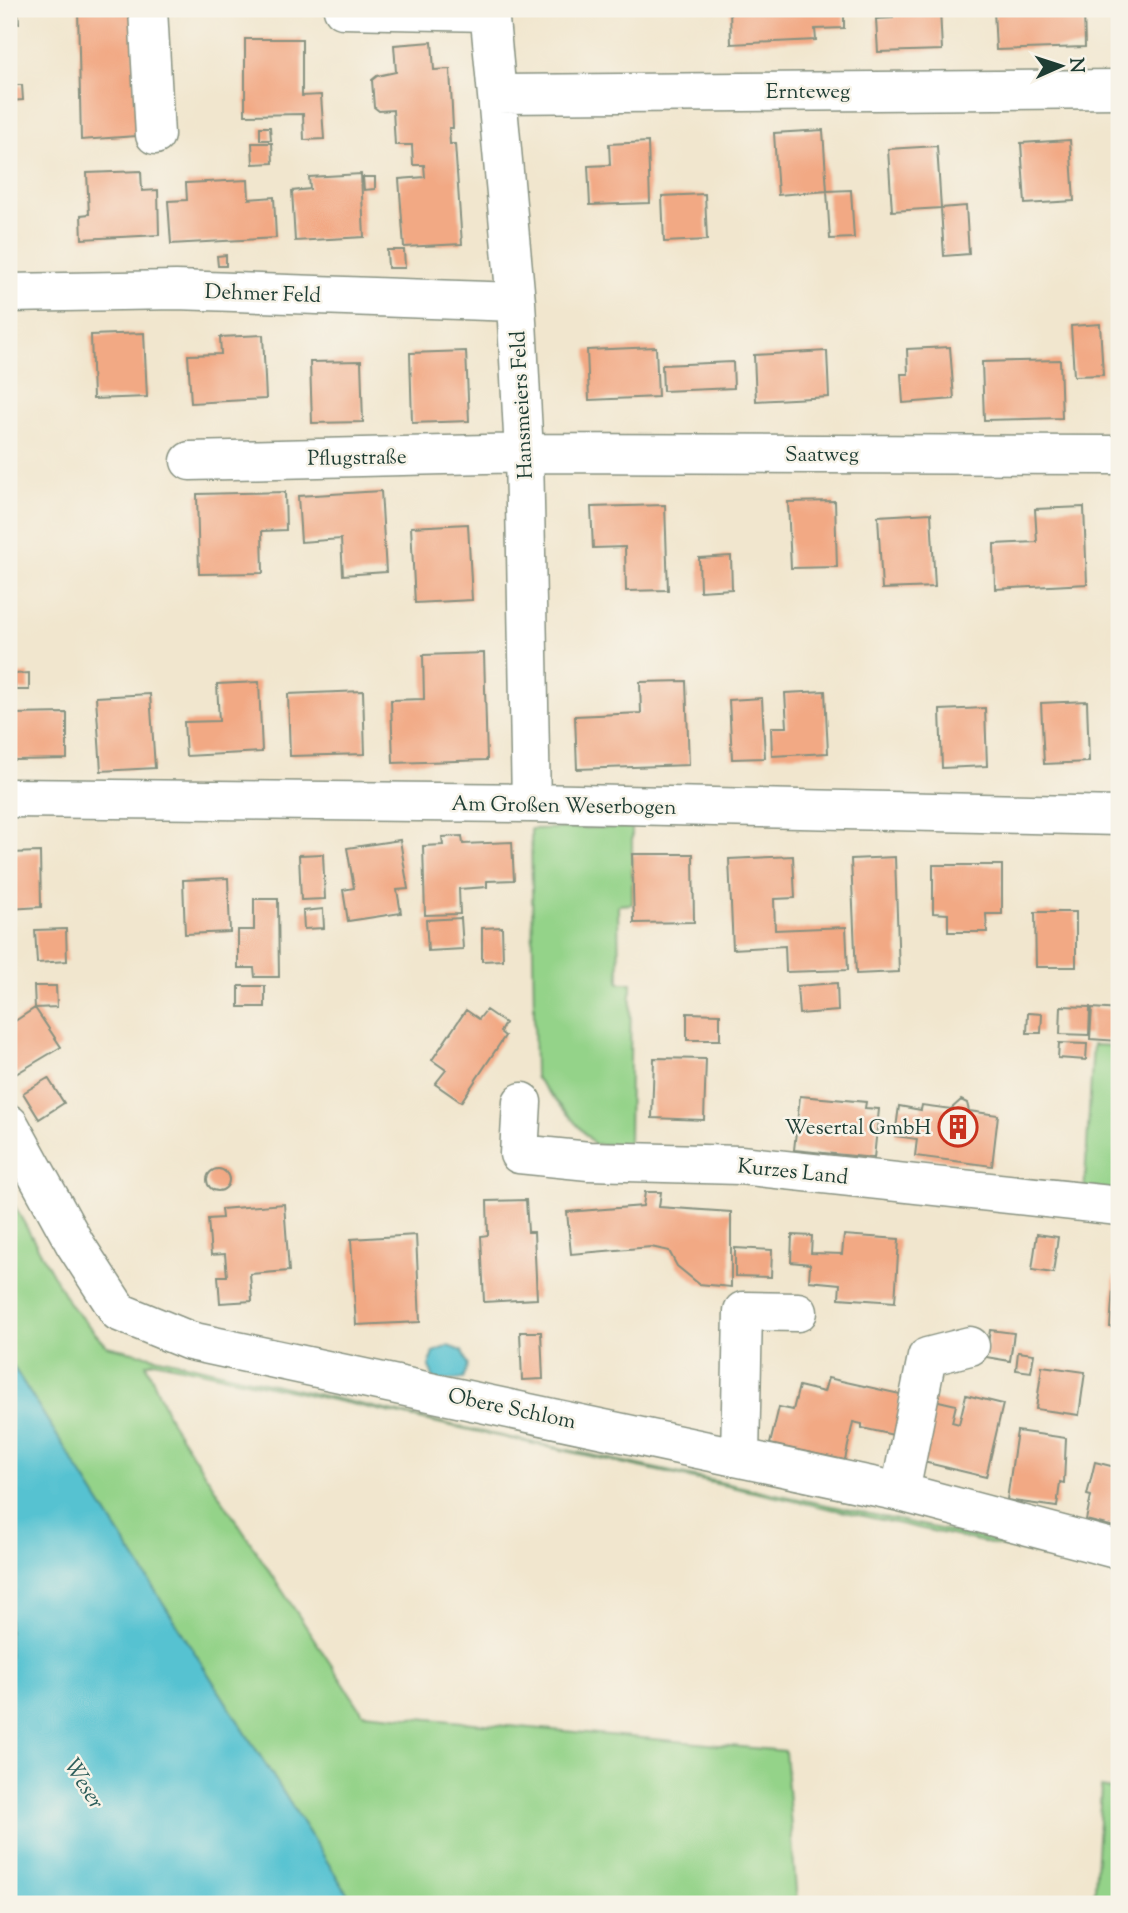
<svg xmlns="http://www.w3.org/2000/svg" width="1128" height="1913" viewBox="0 0 1128 1913" font-family="'Sorts Mill Goudy',serif">
  <rect width="100%" height="100%" fill="#f7f3e8"/>
  <filter id="ink" filterUnits="userSpaceOnUse"><feTurbulence type="fractalNoise" baseFrequency=".0143" numOctaves="2"/><feDisplacementMap in="SourceGraphic" scale="14" xChannelSelector="R" yChannelSelector="G"/><feConvolveMatrix kernelMatrix="1 2 1 2 8 2 1 2 1" color-interpolation-filters="sRGB"/></filter>
  <filter id="wash" filterUnits="userSpaceOnUse"><feTurbulence type="fractalNoise" baseFrequency=".00686" numOctaves="4" result="noise"/><feDisplacementMap in="SourceGraphic" scale="28" xChannelSelector="R" yChannelSelector="G"/><feGaussianBlur stdDeviation="1.57" result="paint"/><feColorMatrix in="noise" values="0 0 0 0 0 0 0 0 0 0 0 0 0 0 0 0 0 1.4 0 .05"/><feComposite in="paint" operator="in"/></filter>
  <g filter="url(#wash)">
    <rect width="100%" height="100%" fill="#f1e6ce"/>
    <path fill="#94d389" stroke="#5a885e" stroke-width="2" d="M632 827V904L618 905 619 983H631L629 1145 594 1144 535 1077 531 829Z
      M1093 1045 1119 1046V1198L1084 1196Z
      M9 1196 70 1305 107 1346 460 1427 1119 1567V1572L154 1361 146 1364 171 1422 363 1713 785 1751 797 1904H354L9 1360Z
      M1101 1787 1119 1790V1904H1094Z"/>
    <path fill="#57c2d1" stroke="#3b8082" stroke-width="2" d="M448 1346 462 1351 468 1365 463 1379 435 1381 429 1367 433 1352Z
      M9 1360 354 1904H9Z"/>
    <g id="blocks">
      <path fill="#f2a984" d="M9 9H18L19 23H9Z
        M78 9H133L136 136 81 140Z
        M730 9H844V28L815 29 816 40 731 44Z
        M893 9H940L942 50 878 52 876 19 893 18Z
        M1084 9 1085 47 996 50 994 10Z
        M245 39H302V96L321 95 324 139 304 140 303 114 245 115Z
        M432 42 434 70 450 69 453 128H449L450 144H455L462 244 404 247 399 179 425 177 424 165H413L412 145H395L393 110 379 111 374 107 372 80 377 76 396 72 394 45Z
        M9 85H22L23 100 9 101Z
        M260 127H270L271 140H260Z
        M823 130 827 191 778 195 774 133Z
        M9 132H16V152H9Z
        M1070 140 1074 201 1025 204 1021 143Z
        M648 142 650 203 590 205 588 166 610 165 609 144Z
        M252 143H272L273 163 253 164Z
        M937 146 941 208 892 211 888 149Z
        M141 171 142 191 158 190 159 235 82 239 81 215 89 214 87 173Z
        M361 174 364 237 295 241 292 191 310 189 309 177Z
        M363 177H375V189L364 190Z
        M248 180 249 199 274 197 276 238 171 244 168 201 187 200 186 183Z
        M851 190 854 238 830 239 827 191Z
        M705 194 707 240 664 242 662 196Z
        M966 206 969 254 944 256 941 208Z
        M387 250H404L405 268H388Z
        M226 255V266H218L217 256Z
        M1100 324 1103 375 1074 376 1071 326Z
        M144 333 147 397 93 399 91 335Z
        M263 335 266 399 191 403 188 355 221 354 220 337Z
        M656 347 658 397 589 400 587 350Z
        M950 347 954 399 903 403 901 374H908L907 349Z
        M466 351 469 421 412 423 410 353Z
        M827 351 829 397 756 401 754 355Z
        M1060 360 1062 418 984 420 982 362Z
        M361 361 363 422 312 423 310 362Z
        M733 362 734 388 663 391 662 365Z
        M381 491 386 572 343 575 341 539 301 542 298 496Z
        M285 492 286 530 262 531 263 573 199 574 197 494Z
        M835 501 837 567 791 568 788 502Z
        M665 505 668 590 626 591 625 547 593 548 591 507Z
        M1084 507 1087 584 995 589 994 544 1037 542 1035 509Z
        M931 513 935 587 882 589 878 516Z
        M468 524 472 600 415 603 411 527Z
        M731 556 732 589 700 591 699 558Z
        M484 653 487 760 393 763 391 700 424 699 423 655Z
        M29 673V690H15V674Z
        M686 681 689 765 577 769 575 716 641 713 640 682Z
        M259 682 262 752 186 756 184 722 219 721 217 684Z
        M363 691 365 754 290 756 288 694Z
        M825 691 828 753 772 756 771 727H787L785 693Z
        M150 694 155 768 101 771 96 697Z
        M762 698 765 758 732 759 729 700Z
        M1087 701 1089 762 1044 764 1041 703Z
        M985 708 987 766 942 768 940 710Z
        M67 713V759L14 760 13 714Z
        M462 836 463 844 512 842 514 880 487 881V887L459 889 460 914 425 915 423 846 443 845 442 837Z
        M400 840 408 889 397 890 401 913 348 921 343 890 354 888 347 848Z
        M40 852 41 907 9 909V853Z
        M323 854 325 899 301 900 299 855Z
        M632 854H693L694 922 634 923Z
        M793 856 795 898 774 899 775 930 846 927 848 970 786 972 785 946 733 949 729 859Z
        M895 857 899 972 856 974 851 859Z
        M933 865H1002V914H986L987 932H948V914L933 913Z
        M228 878 230 932 185 934 183 880Z
        M254 899H278L279 977H255L254 968H238V930H254Z
        M323 909 324 928 304 929 303 911Z
        M1035 912H1076V967H1036Z
        M461 918 463 949 428 951 426 920Z
        M502 927 503 960 482 961V928Z
        M66 929 67 961 37 963 35 930Z
        M837 983 838 1011 799 1014 797 986Z
        M34 986H56L57 1007 35 1008Z
        M239 986H265V1007H239Z
        M1061 1006 1090 1007 1089 1035 1060 1034Z
        M35 1008 61 1047 9 1078V1025Z
        M1092 1008 1119 1010V1041L1090 1039Z
        M466 1010 479 1019 486 1010 505 1023 500 1032 505 1036 461 1102 435 1084 446 1070 432 1060Z
        M687 1013 720 1014V1040H687Z
        M1028 1013 1042 1014 1041 1033H1027Z
        M1059 1043 1087 1044 1086 1060 1058 1058Z
        M654 1058 706 1059 704 1120 652 1118Z
        M48 1078 64 1103 39 1119 23 1093Z
        M800 1096 866 1102 865 1108 879 1109 874 1158 794 1150Z
        M961 1100 967 1103 969 1111 998 1115 992 1166 915 1156 917 1139 895 1136 899 1106 921 1110 922 1105 951 1109Z
        M207 1180a11 11 0 1 1 22 0a11 11 0 1 1-22 0Z
        M645 1192H661L659 1207 731 1212V1287L699 1284 677 1266 669 1251 651 1247 571 1254 567 1212 643 1206Z
        M526 1200 528 1232H534L537 1299 484 1302 481 1236 488 1235 487 1201Z
        M284 1204 289 1271 250 1274 252 1301 220 1303 218 1276H227L225 1254 211 1255 208 1219 222 1218 221 1209Z
        M1037 1234 1058 1237 1053 1273 1032 1270Z
        M416 1235 420 1322 356 1325 351 1239Z
        M792 1235 812 1236 811 1253 842 1254 844 1235 899 1239 895 1302 839 1298 840 1284 809 1281 810 1264 791 1262Z
        M735 1248 772 1250 771 1277 735 1276Z
        M1114 1276H1119V1327H1110Z
        M990 1330 1014 1333 1010 1361 986 1357Z
        M520 1332H541L543 1379 522 1380Z
        M1018 1352 1034 1354 1031 1372 1016 1370Z
        M1042 1366 1085 1372 1079 1415 1036 1409Z
        M828 1378 900 1394 898 1436 862 1428V1424L853 1422 845 1460 770 1444 779 1407 793 1410 799 1386 824 1392Z
        M966 1395 1003 1404 986 1477 915 1460 930 1399 956 1405 952 1422 959 1424Z
        M1017 1431 1066 1438 1064 1483 1060 1482 1057 1507 1007 1500Z
        M1095 1462 1119 1468V1528L1086 1520 1091 1496 1087 1495Z"/>
    </g>
  </g>
  <g filter="url(#ink)">
    <use href="#blocks" fill-opacity="0" stroke="#889281" stroke-width="2"/>
    <g fill="none" stroke-linecap="round" stroke-linejoin="round">
      <g stroke="#889281" stroke-width="41">
        <path id="minor" d="M148 9 155 135
          M343 9 489 12
          M489 9 516 302 524 453 531 803
          M497 94 1119 89
          M9 293 176 290 516 302
          M190 461 524 453 1119 455
          M9 798 531 803 1119 816
          M522 1102 519 1154 589 1161 740 1165 1119 1206
          M9 1124 75 1244 119 1312 190 1341 900 1492 1119 1550
          M740 1457 743 1311 798 1312
          M900 1492 927 1357 970 1346"/>
      </g>
      <use href="#minor" stroke="#fff" stroke-width="38"/>
    </g>
  </g>
  <defs>
    <g id="building-ring" transform="scale(2.0125)"><circle r="9.5" fill="#f7f3e8" stroke="#c8321e" stroke-width="1.5"/><path d="M-4-6H4V6H1V3H-1V6H-4ZM-2.5-4.3h1.7v1.8h-1.7ZM.8-4.3h1.7v1.8H.8ZM-2.5-1h1.7V.8h-1.7ZM.8-1h1.7V.8H.8Z" fill="#c8321e"/></g>
  </defs>
  <g fill-rule="evenodd">
    <use href="#building-ring" x="958" y="1127"/>
  </g>
  <g text-anchor="middle" stroke-width="5" stroke-linejoin="round" paint-order="stroke">
    <g font-size="21" fill="#1f3d34" stroke="#f7f3e8">
      <text x="808" y="98">Ernteweg</text>
      <text transform="translate(263 293) rotate(2)" y="7">Dehmer Feld</text>
      <text transform="translate(521 405) rotate(-93)" y="7">Hansmeiers Feld</text>
      <text x="822" y="461">Saatweg</text>
      <text transform="translate(357 457) rotate(-1)" y="7">Pflugstraße</text>
      <text transform="translate(564 805) rotate(1)" y="7">Am Großen Weserbogen</text>
      <text transform="translate(793 1171) rotate(6)" y="7">Kurzes Land</text>
      <text transform="translate(512 1408) rotate(12)" y="7">Obere Schlom</text>
    </g>
    <g font-size="21" fill="#1f3d34" stroke="#f7f3e8" text-anchor="end">
      <text x="931" y="1134">Wesertal GmbH</text>
    </g>
    <g font-size="23" font-style="italic" fill="#2d5e5b" stroke="#f7f3e8">
      <text transform="translate(85 1783) rotate(58)" y="8">Weser</text>
    </g>
  </g>
  <rect width="1128" height="1913" fill="none" stroke="#f7f3e8" stroke-width="35"/>
  <g transform="translate(1061 66) rotate(87)" stroke="#f7f3e8" stroke-width="5" paint-order="stroke">
  <path d="M0-5L12 26L0 18L-12 26Z" fill="#1f3d34"/>
  <text y="-10" font-size="19" font-weight="bold" text-anchor="middle" fill="#1f3d34">N</text>
  </g>
</svg>
